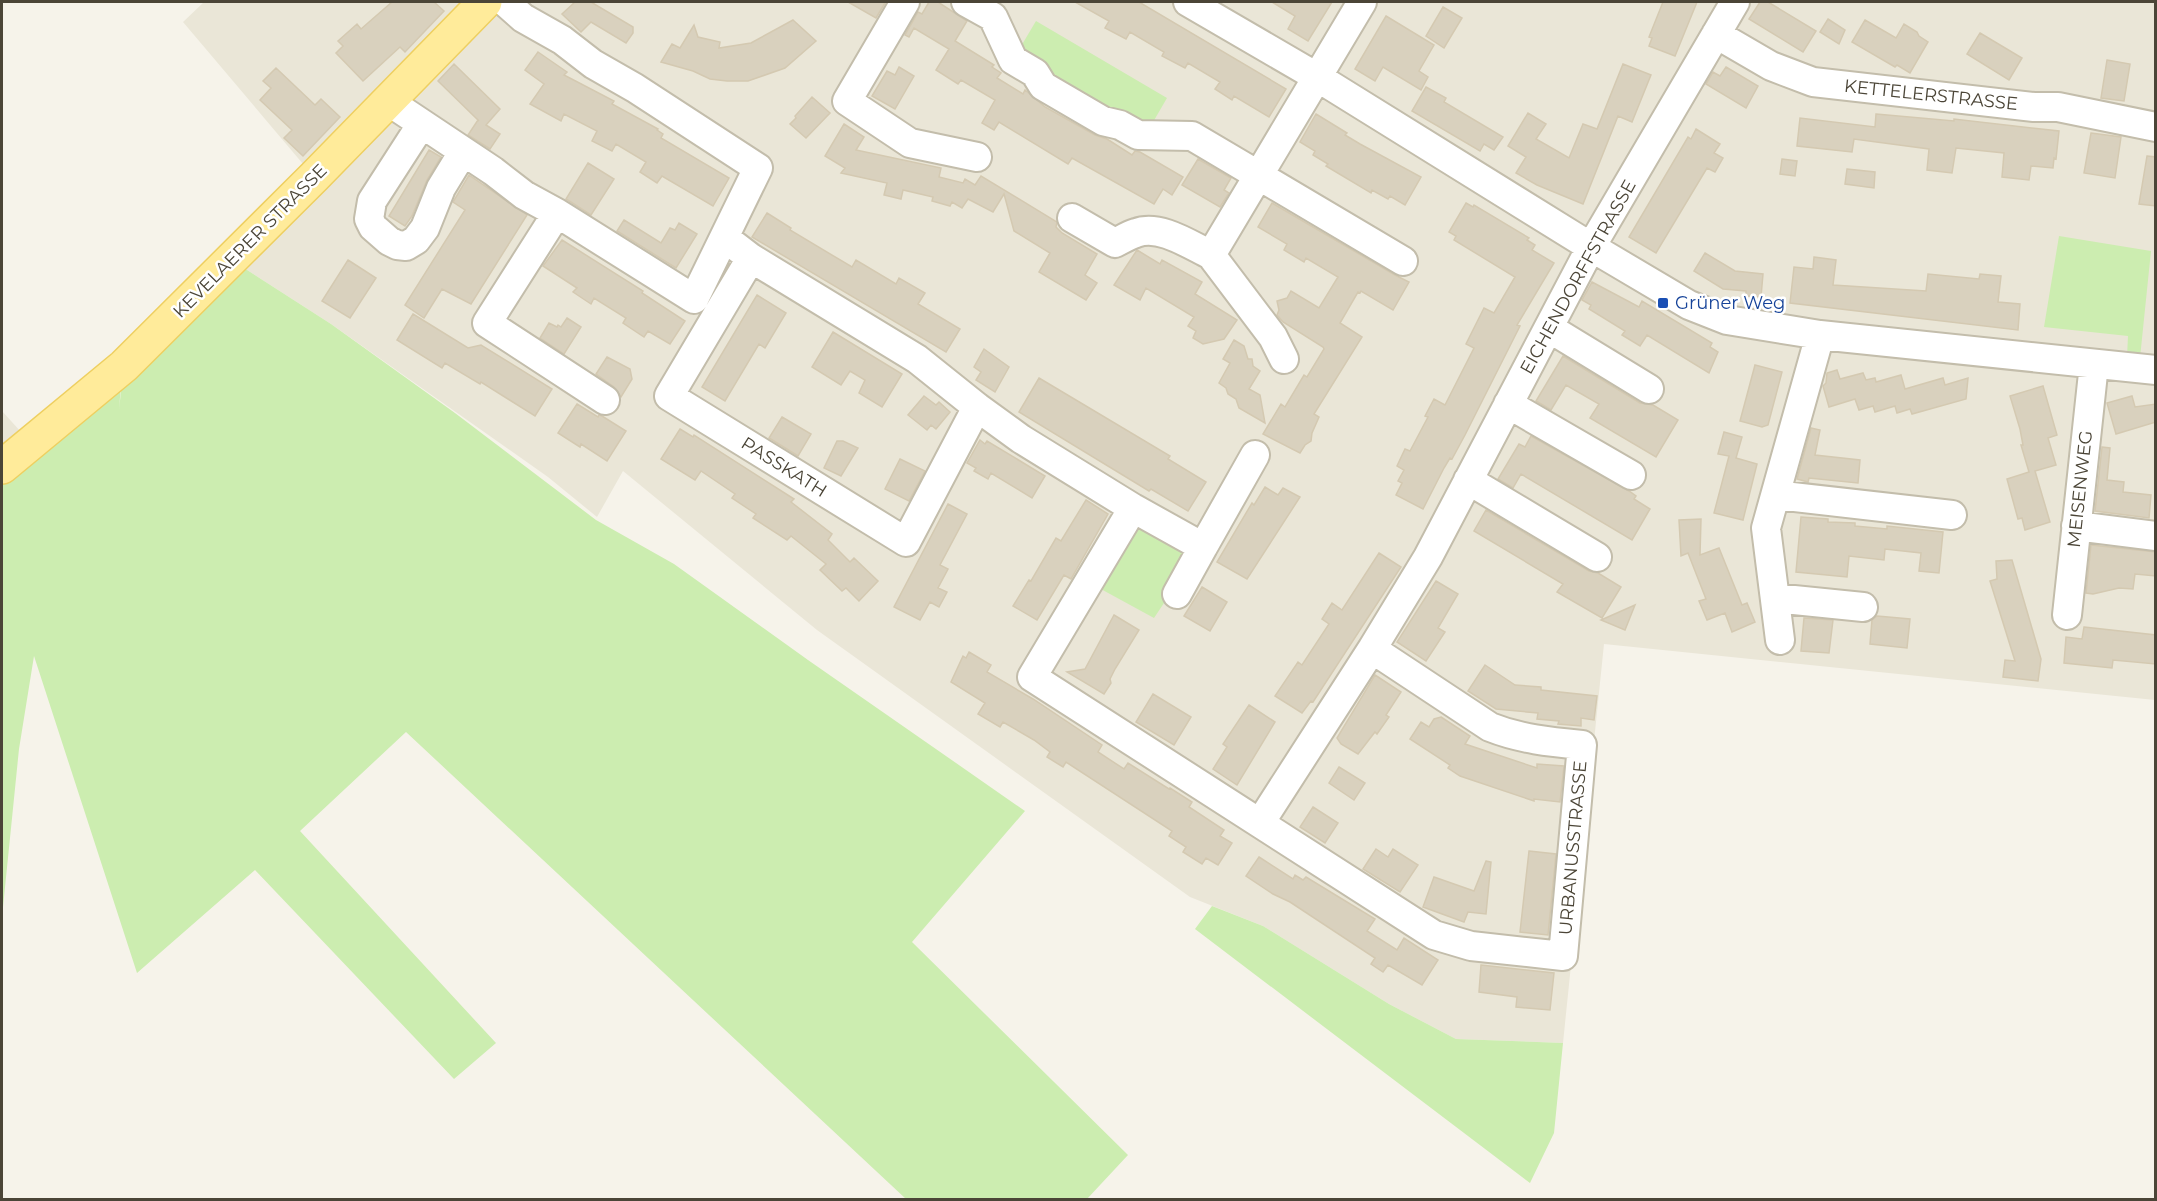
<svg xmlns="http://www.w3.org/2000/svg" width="2157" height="1201" viewBox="0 0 2157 1201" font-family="Montserrat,sans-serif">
  <rect width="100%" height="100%" fill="#f6f3ea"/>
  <path fill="#eae6d7" d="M204 2H2155V700L1604 644 1563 1043 1456 1039 1389 1004 1263 926 1190 897 817 630 623 471 597 517 548 477 331 324 230 259 314 177 183 22Z
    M2 411 31 443 2 467Z"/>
  <path fill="#ccedb0" d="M1036 21 1167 98 1149 129H1138L1017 53Z
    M2059 236 2151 251 2140 358 2127 357 2128 336 2044 327Z
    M230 259 331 324 455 413 596 520 674 564 808 660 1025 811 912 942 1128 1155 1087 1199H906L406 732 300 831 496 1043 454 1079 255 870 137 973 34 656 19 749 2 917V466L123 364 119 409 124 366Z
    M1151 524 1185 545 1184 573 1154 618 1099 588 1134 529Z
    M1212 906 1263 926 1389 1004 1456 1039 1563 1043 1554 1133 1530 1183 1195 929Z"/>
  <path fill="#d9d1be" stroke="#d4c9b1" stroke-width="1.5" d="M392 2H434L444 11 405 52 400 47 363 81 336 53 343 46 338 41 357 24 361 29Z
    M575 2H591L633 27V33L626 43 591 22 581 32 562 14Z
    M848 2H883L885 3 876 18Z
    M929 2H938L967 21 955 41 994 65 992 67 1001 73 997 78 1023 94 1025 90 1045 107 1095 135 1107 139 1132 155 1135 151 1140 152 1183 177 1172 195 1163 189 1154 204 1072 158 1068 164 999 122 994 130 982 123 995 100 961 80 958 84 936 70 949 49 914 28 909 37 905 35 918 12 922 14Z
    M1075 2H1139L1286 89 1269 117 1234 96 1232 100 1215 89 1220 82 1188 63 1185 68 1162 56 1164 52 1130 32 1126 39 1105 28 1109 21Z
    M1272 2H1332L1308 41 1288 29 1295 16Z
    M1663 2H1697L1675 56 1649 46 1652 38 1649 37Z
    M1760 2H1768L1816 31 1803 52 1749 19Z
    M1443 7 1462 18 1444 48 1426 36Z
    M1386 16 1434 45 1419 71 1428 77 1421 90 1383 67 1375 81 1355 69Z
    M1828 19 1845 30 1839 44 1820 32Z
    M793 20 816 41 785 68 748 81H727L710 79 693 71 661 62 672 44 680 48 694 25 698 37 720 42 719 48 751 43Z
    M1865 20 1896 38 1904 24 1917 32 1919 36 1928 42 1910 73 1897 65 1895 67 1852 42Z
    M1980 33 2022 58 2009 80 1967 54Z
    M538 52 567 72 564 75 614 101 612 104 658 129 657 130 663 134 661 138 729 178 713 206 662 176 657 183 640 172 646 162 616 144 612 151 592 141 597 131 564 114 561 121 530 104 544 84 525 70Z
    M2107 60 2130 64 2124 101 2101 98Z
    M454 64 500 109 486 125 500 134 490 149 468 135 478 120 479 121 438 81Z
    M1623 64 1651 75 1632 122 1618 116 1583 204 1537 185 1516 173 1526 157 1508 146 1528 113 1546 124 1536 139 1569 158 1583 124 1597 129Z
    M899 67 914 76 895 109 872 96 887 71 895 75Z
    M1726 67 1758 86 1746 108 1706 84 1713 72 1720 76Z
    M276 68 315 105 321 99 340 117 303 156 284 138 292 130 260 100 271 88 263 81Z
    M1426 87 1446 98 1444 102 1503 137 1494 150 1484 144 1480 151 1412 111Z
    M812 97 830 113 806 138 790 124 796 118 795 116Z
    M1316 114 1347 133 1345 135 1360 144 1421 177 1405 205 1390 196 1388 199 1372 190 1371 193 1326 166 1328 164 1313 155 1315 151 1300 142Z
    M1876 114 1954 121V119L2059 131 2056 159 2054 158 2053 168 2031 166 2029 180 2002 177 2004 153 1956 148 1952 173 1927 170 1929 149 1854 139 1852 152 1797 146 1800 118 1875 127Z
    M844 124 864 137 856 150 941 168 939 177 963 183 965 179 975 185 981 176 1057 222 1056 227 1062 233 1097 254 1085 275 1097 283 1086 300 1039 272 1050 253 1014 231 1004 194 993 212 968 199 962 208 952 202 950 206 932 201 933 197 903 190 901 199 884 195 887 183 841 173 845 168 825 156Z
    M1696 129 1720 144 1714 153 1723 158 1715 172 1707 168 1656 253 1629 237 1688 137 1691 139Z
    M2091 133 2121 137 2115 178 2084 173Z
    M429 150 441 157 427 180 412 216 405 226 389 216Z
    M2147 156 2156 157V206L2139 204Z
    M1198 159 1231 178 1224 190 1229 193 1220 207 1182 185Z
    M1782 159 1797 161 1795 176 1780 174Z
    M588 163 614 179 591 215 566 199Z
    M1847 169 1875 172 1874 188 1845 184Z
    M469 175 527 215 471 304 442 289 424 318 405 305 465 210 453 202Z
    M1272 203 1395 275 1409 282 1393 310 1361 291 1360 293 1358 292 1340 323 1362 337 1314 414 1319 417 1312 433 1311 441 1305 445 1300 453 1263 434 1281 404 1285 407 1304 375 1307 377 1324 349 1323 347 1283 322 1277 315 1279 310 1277 301 1287 298 1291 291 1319 308 1338 277 1306 258 1304 262 1284 250 1287 244 1258 227Z
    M1466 203 1473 207 1474 205 1529 238 1527 240 1535 245 1532 250 1554 263 1517 325 1520 326 1465 435 1452 459 1450 458 1444 468 1423 509 1396 495 1402 483 1398 481 1404 470 1397 466 1405 449 1410 451 1428 417 1425 416 1434 399 1445 405 1474 348 1466 344 1484 308 1494 313 1515 277 1454 240 1456 236 1449 232Z
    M767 213 791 228 790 230 852 267 856 260 896 284 899 278 925 293 918 304 960 329 946 352 752 237Z
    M624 220 661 243 670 228 675 230 679 223 697 234 676 268 617 231Z
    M562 240 643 291 642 293 685 321 670 344 648 331 644 337 623 323 626 318 594 298 591 304 573 292 577 288 543 266Z
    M1137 250 1160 264 1162 260 1202 282 1195 294 1237 320 1224 339 1203 344 1193 338 1196 331 1188 326 1194 317 1146 288 1140 300 1114 285Z
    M1705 253 1735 271 1763 274 1761 297 1746 296V291L1723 289 1694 271Z
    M1814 257 1836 260 1833 285 1926 291 1928 274 1979 279 1980 274 2001 276 1998 302 2020 304 2018 330 1790 303 1794 267 1813 269Z
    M348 260 376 278 350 318 322 301Z
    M1592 282 1639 307 1642 301 1712 343 1710 347 1718 352 1709 373 1647 335 1640 346 1622 335 1625 331 1589 309 1591 305 1582 300Z
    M757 295 786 313 765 348 759 344 725 401 702 387Z
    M413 314 468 348 481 345 552 389 535 416 481 382 480 384 445 363 442 368 397 340Z
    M567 318 581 327 564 354 540 338 549 323 557 327 558 325 561 327Z
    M833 332 902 374 882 407 859 393 865 380 850 371 841 385 812 367Z
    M1234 340 1244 346 1248 359H1252L1253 366 1260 371 1249 389 1260 395 1265 423 1239 408 1236 399 1228 394 1226 388 1219 383 1230 363 1223 359Z
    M984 349 1009 367 995 392 976 380 981 372 974 367Z
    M1563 356 1640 403 1653 405 1678 420 1656 457 1590 418 1599 404 1566 385 1551 410 1536 401Z
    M607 357 630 369 632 379 621 397 614 387 596 374Z
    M1755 365 1782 372 1768 425 1762 427 1740 421Z
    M1837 370 1840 379 1863 373 1866 380 1875 378 1876 382 1901 375 1905 389 1943 378 1945 385 1968 378 1966 399 1912 414 1910 409 1897 413 1895 406 1875 412 1873 406 1859 410 1855 399 1829 407 1823 386 1826 383 1827 373Z
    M1039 378 1170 456 1168 459 1206 482 1188 511 1151 489 1149 491 1019 412Z
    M2043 386 2057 435 2048 438 2056 465 2035 471 2050 522 2025 530 2022 518 2018 519 2007 479 2029 472 2021 445H2023L2020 429 2010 396Z
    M924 396 936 405 939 402 950 412 936 429 931 425 927 430 908 415Z
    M2132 396 2135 407 2156 404V422L2116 434 2107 403Z
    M577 404 598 417 599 415 602 416 626 431 607 461 581 444 580 447 558 433Z
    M782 417 811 434 798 456 769 438Z
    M1811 428 1820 430 1815 455 1860 460 1858 483 1809 478 1808 482 1797 479Z
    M680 429 693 437 694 435 794 499 791 502 832 534 828 540 850 562 854 558 878 581 859 601 846 588 842 591 820 570 826 564 791 536 787 540 753 518 756 514 732 498 735 494 701 471 695 480 661 459Z
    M1724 432 1742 437 1736 458 1757 464 1743 520 1714 513 1729 456 1718 454Z
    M1531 436 1629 491 1636 496 1634 499 1650 509 1632 540 1521 474 1513 488 1498 479 1519 444 1525 447Z
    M980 440 985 444 987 441 1045 476 1032 498 991 473 988 479 974 471 976 468 967 463Z
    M837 441H843L858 448 841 476 824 468Z
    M2102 447 2110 448 2107 480 2124 482 2123 492 2151 495 2149 518 2095 511Z
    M900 459 925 471 909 501 885 489Z
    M1265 487 1278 495 1283 488 1300 497 1247 579 1217 562 1252 503 1254 505Z
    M1086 500 1108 514 1071 579 1064 575 1037 620 1013 606 1029 580 1031 581 1056 538 1061 541Z
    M948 504 967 514 940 565 948 569 938 588 947 592 939 607 930 602 920 620 894 607Z
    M1486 510 1589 571 1598 573 1621 587 1602 618 1557 592 1563 584 1474 531Z
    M1801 517 1828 519V522L1855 523V526L1887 529V526L1943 532 1939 573 1919 571 1921 553 1885 549 1884 560 1849 556 1847 577 1796 572Z
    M1701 519 1700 555 1719 548 1742 605 1747 603 1755 622 1732 632 1725 613 1707 620 1699 601 1706 599 1688 553 1681 556 1679 520Z
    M2091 545 2156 552V576L2135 574 2133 589 2119 588 2093 594 2086 593Z
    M1379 553 1401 567 1313 702 1311 701 1302 713 1275 696 1298 662 1302 665 1329 624 1322 619 1332 603 1342 610Z
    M2012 560 2041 659 2038 681 2003 677 2005 660 2015 661 1990 581 1997 579 1996 561Z
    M1436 581 1458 594 1438 628 1445 632 1426 661 1397 642Z
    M1202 587 1227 602 1210 631 1184 616Z
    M1635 605 1625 630 1601 620Z
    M1114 615 1139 630 1115 669 1110 679 1111 683 1104 694 1067 672 1085 669Z
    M1877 616 1910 619 1907 648 1870 644 1872 620Z
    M1804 618 1833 620 1829 653 1801 651Z
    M2084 627 2156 635V664L2113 660 2112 668 2064 663 2066 637 2082 639Z
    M969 652 991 665 987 672 1033 699 1102 745 1098 752 1124 769 1128 763 1169 789 1170 788 1192 802 1189 807 1224 830 1220 836 1232 843 1218 865 1206 858 1202 864 1183 852 1186 847 1169 836 1172 831 1066 762 1063 767 1047 757 1050 752 1034 740 1003 722 1000 727 978 714 985 703 951 682 963 656 966 658Z
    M1485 665 1515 685 1541 687V690L1597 696 1594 720 1581 718V726L1558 724 1559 721 1537 719 1538 713 1496 709 1468 691Z
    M1375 675 1401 692 1386 715 1389 717 1377 734 1375 732 1358 754 1341 744 1337 738Z
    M1153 694 1191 717 1174 745 1136 722Z
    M1249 705 1275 722 1237 785 1213 769 1227 747 1223 744Z
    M1441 717 1470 736 1465 744 1537 768V764L1564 766 1560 802 1534 799V801L1460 776 1448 768 1450 765 1410 739 1421 722 1429 727 1434 719Z
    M1339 767 1365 783 1354 800 1329 783Z
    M1313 807 1338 823 1325 843 1300 827Z
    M1376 849 1388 857 1393 849 1418 865 1400 892 1363 869Z
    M1529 851 1556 854 1548 935 1520 932Z
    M1259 857 1293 879 1295 875 1303 880 1306 877 1375 919 1367 931 1397 950 1404 938 1438 960 1422 985 1388 965 1383 972 1371 964 1375 958 1290 902 1273 894 1246 876Z
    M1486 861 1491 862 1486 914 1468 912 1464 922 1423 907 1434 877 1474 891Z
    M1481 965 1554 973 1550 1010 1516 1007 1517 997 1479 992Z"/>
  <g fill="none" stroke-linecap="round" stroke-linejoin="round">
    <g stroke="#c3bdab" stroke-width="32">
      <path id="minor" d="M905 2 847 101 910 143 977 157
        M966 2 993 17 1013 60 1035 73 1043 86 1103 121 1120 125 1138 135 1192 136 1403 261
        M1188 2 1317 77 1591 247 1689 305 1727 320 1820 335 2156 370
        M1716 34 1771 66 1813 82 2034 107H2058L2156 127
        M388 101 493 171 524 195 557 213 694 299 758 168 635 88 593 64 562 40 523 18 505 2
        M421 125 372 201 369 219 373 227 389 241 397 245 406 246 416 240 425 228 441 188 463 152
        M557 213 487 323 605 400
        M1072 218 1115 243C1121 240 1129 235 1136 233 1160 224 1190 245 1211 255
        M725 238 751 258 917 359 977 407 1021 439 1133 508 1203 547 1177 594
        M751 258 669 396 906 542 977 407
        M1549 328 1649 389
        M1284 359 1273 337 1211 255 1362 2
        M1508 404 1631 475
        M1468 480 1597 557
        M1776 495 1952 515
        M1133 508 1032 677 1434 935 1471 946 1563 956 1582 745C1550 742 1520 739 1490 727L1372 649
        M2076 526 2156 536
        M1203 547 1255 455
        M1775 598 1863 607
        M2067 615 2094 364
        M1780 640 1766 528 1820 335
        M1260 823 1372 649 1428 557 1591 247 1735 2"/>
    </g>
    <g stroke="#eecf60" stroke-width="36">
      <path id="major" d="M2 467 124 366 314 177 485 2"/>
    </g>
    <use href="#minor" stroke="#fff" stroke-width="28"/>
    <use href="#major" stroke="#ffeb9a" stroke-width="33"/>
  </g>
  <rect fill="#1a4fb4" stroke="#fff" stroke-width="2" x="1657" y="297" width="12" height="12" rx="3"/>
  <g text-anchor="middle" stroke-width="5" stroke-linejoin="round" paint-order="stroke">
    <g font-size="18" fill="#4b4537" stroke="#fff">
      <text transform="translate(1931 95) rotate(6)" y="6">KETTELERSTRASSE</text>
      <text transform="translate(250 241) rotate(-45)" y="6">KEVELAERER STRASSE</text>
      <text transform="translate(1578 277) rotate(-61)" y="6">EICHENDORFFSTRASSE</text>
      <text transform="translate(784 467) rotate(32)" y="6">PASSKATH</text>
      <text transform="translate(2080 489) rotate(-84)" y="6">MEISENWEG</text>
      <text transform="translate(1573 848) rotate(-85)" y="6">URBANUSSTRASSE</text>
    </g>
    <g font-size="18" fill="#164399" stroke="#fff" text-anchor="start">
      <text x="1675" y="309">Grüner Weg</text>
    </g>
  </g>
  <rect width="2157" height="1201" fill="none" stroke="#4b4537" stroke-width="6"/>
</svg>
